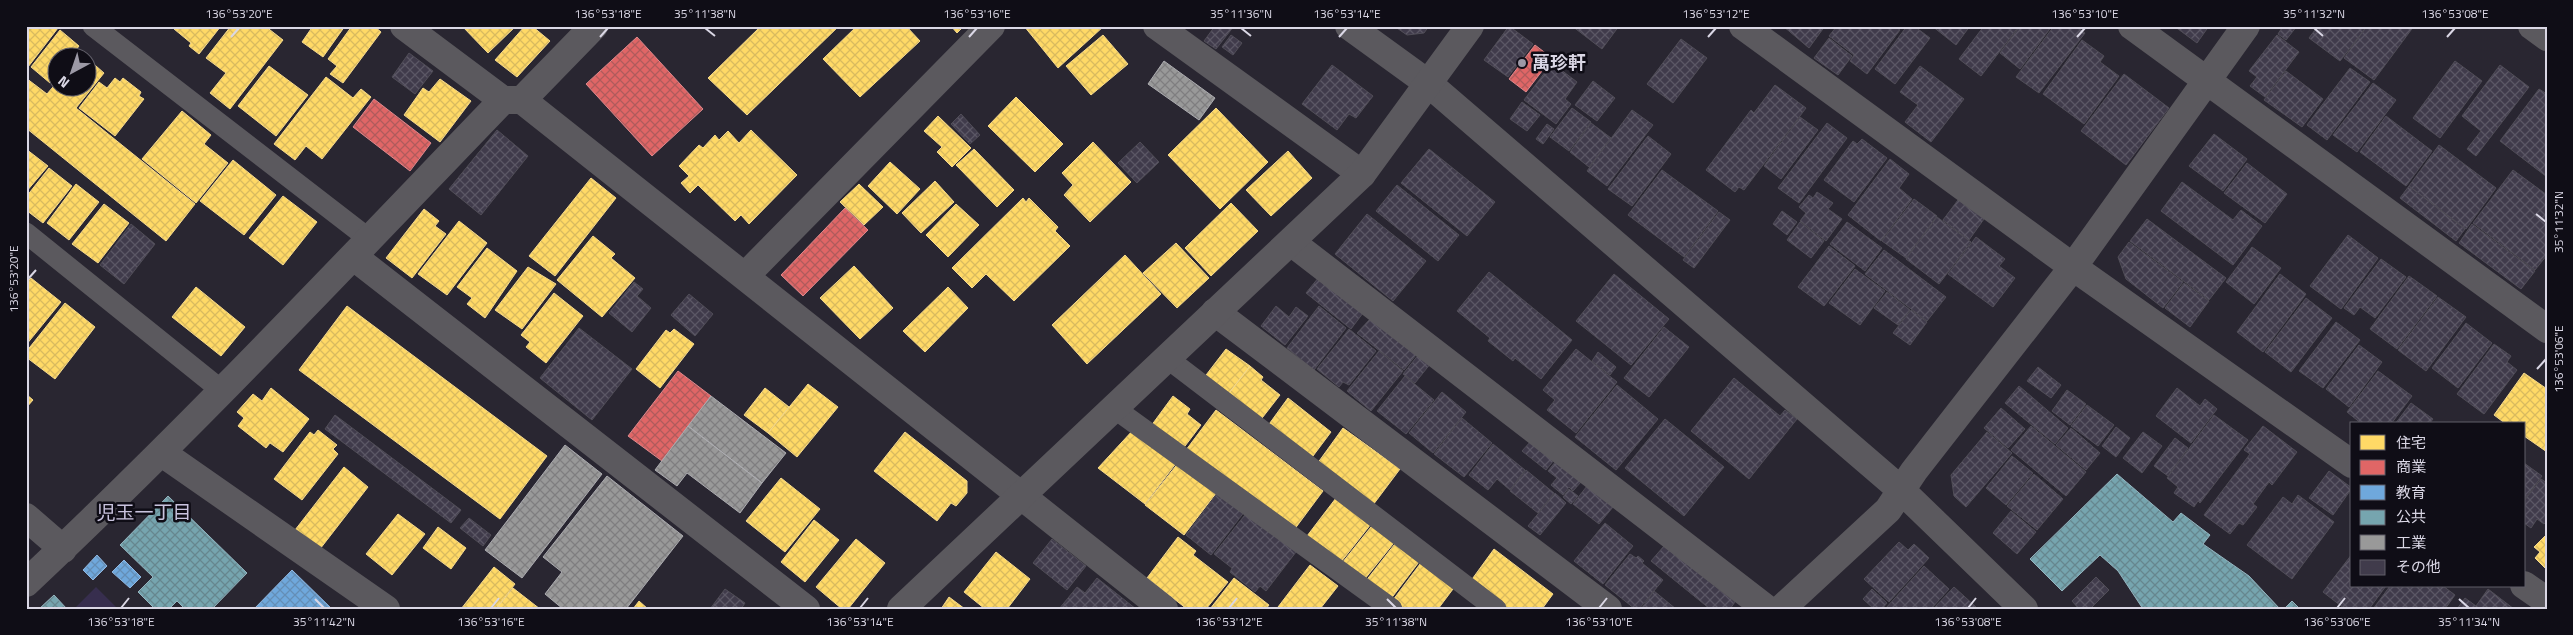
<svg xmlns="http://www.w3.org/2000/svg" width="2573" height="635" viewBox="0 0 2573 635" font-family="'Titillium Web','Noto Sans JP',sans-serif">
  <defs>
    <pattern id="homes-cross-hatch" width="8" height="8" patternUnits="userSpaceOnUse" patternTransform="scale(1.25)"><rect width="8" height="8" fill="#ffd966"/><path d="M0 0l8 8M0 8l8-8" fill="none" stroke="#d9ba5f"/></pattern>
    <pattern id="shops-cross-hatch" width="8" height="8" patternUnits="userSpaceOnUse" patternTransform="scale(1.25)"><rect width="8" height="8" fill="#e06666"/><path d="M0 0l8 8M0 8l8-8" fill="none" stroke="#b05b5c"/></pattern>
    <pattern id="schools-cross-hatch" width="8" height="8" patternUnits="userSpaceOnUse" patternTransform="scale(1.25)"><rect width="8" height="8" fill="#6fa8dc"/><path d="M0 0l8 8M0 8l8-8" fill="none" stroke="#648eb6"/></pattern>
    <pattern id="public-cross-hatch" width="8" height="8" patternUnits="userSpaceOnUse" patternTransform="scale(1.25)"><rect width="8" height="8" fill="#76a5af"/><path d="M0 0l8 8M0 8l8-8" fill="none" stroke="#66878f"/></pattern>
    <pattern id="industry-cross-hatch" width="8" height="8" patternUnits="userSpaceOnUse" patternTransform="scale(1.25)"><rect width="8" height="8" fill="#999"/><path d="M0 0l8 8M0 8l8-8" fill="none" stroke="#7f7e80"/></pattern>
    <pattern id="building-cross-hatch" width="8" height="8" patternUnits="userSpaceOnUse" patternTransform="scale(1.25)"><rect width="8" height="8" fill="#403b4b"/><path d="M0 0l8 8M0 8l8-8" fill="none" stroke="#5b5765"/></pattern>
  </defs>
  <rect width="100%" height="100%" fill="#292631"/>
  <path fill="#372e4e" d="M96 587 118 609H74Z"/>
  <path fill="url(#homes-cross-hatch)" stroke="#f4d88c" d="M26 26 58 28 28 67 26 66Z
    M176 26H221L199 54 189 46 191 43 174 29Z
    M231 26H265L283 40 230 109 210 93 226 73 206 58Z
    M313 26H345L323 57 302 42Z
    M352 26H374L381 32 343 83 330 74 337 66 328 59Z
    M462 26H516L488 53Z
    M525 26H532L550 41 517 77 495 60Z
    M761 26H839L747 115 708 78Z
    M857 26H906L920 41 860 97 823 59Z
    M951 26H964L957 33Z
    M1024 26H1104L1058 68Z
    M60 30 79 46 70 58H58V73L50 83 31 67Z
    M1103 35 1128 64 1091 95 1066 66Z
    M88 59 104 73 76 108 195 204 166 241 26 128V78L47 94 58 81V88H88Z
    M269 66 308 95 276 136 238 106Z
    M326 77 353 98 361 89 371 97 322 159 306 146 295 160 274 144Z
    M115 78 120 82 123 78 141 92 139 96 144 99 115 136 79 108 99 82 107 88Z
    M440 79 471 101 440 142 404 115 423 88 429 92Z
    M1016 97 1063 144 1035 172 988 126Z
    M1216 108 1268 162 1220 209 1168 155Z
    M182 111 211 135 204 144 228 163 196 203 142 159Z
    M938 116 971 148 952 167 937 152 942 147 924 131Z
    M751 130 797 175 749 224 741 215 735 221 698 185 690 193 681 183 689 176 679 166 699 145 703 148 715 135 719 140 728 131 739 143Z
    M1093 142 1131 182 1090 222 1064 195 1073 185 1062 173Z
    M26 149 48 166 26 192Z
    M974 149 1014 190 997 207 956 165Z
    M1288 151 1312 178 1271 216 1246 190Z
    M233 160 276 195 244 235 200 201Z
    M890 162 920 189 897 214 868 186Z
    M49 168 72 186 43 223 26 210V197Z
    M591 178 616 198 555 276 529 256Z
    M935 181 954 202 921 233 902 213Z
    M76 184 99 202 69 240 47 223Z
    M859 184 883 207 864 225 840 202Z
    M283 196 317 222 283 265 249 238Z
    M1023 198 1026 202 1029 198 1058 227 1055 231 1070 246 1014 301 986 274 972 288 952 268Z
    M1231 203 1258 231 1211 276 1185 248Z
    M104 204 129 223 98 263 72 244Z
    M956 204 979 225 948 257 926 235Z
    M424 209 439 221 435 226 446 234 412 278 386 258Z
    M459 221 487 243 447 295 418 274Z
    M593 236 615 254 611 258 635 278 602 317 557 280Z
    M1176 243 1209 278 1177 308 1143 273Z
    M487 248 517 271 485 318 467 304 472 298 457 287Z
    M1125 255 1161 294 1087 364 1052 325Z
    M854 266 893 308 860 339 820 298Z
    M528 267 556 284 522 329 495 310Z
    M31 278 61 302 26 345V283Z
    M196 287 245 327 221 356 172 317Z
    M948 287 968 308 925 352 903 331Z
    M554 293 583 316 546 363 526 347 530 342 521 335Z
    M65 303 95 327 55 379 26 357V352Z
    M347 306 547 456 500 519 299 370Z
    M674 329 694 344 660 388 636 369 666 330 670 333Z
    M1226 349 1250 366 1226 397 1203 379Z
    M1250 366 1263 377 1261 380 1280 395 1259 422 1226 397Z
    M2524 373 2547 389V452L2524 436V424H2506L2494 415Z
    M808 384 838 407 797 457 768 433Z
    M271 388 309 419 283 452 270 443 266 448 238 426 244 418 237 412 253 394 262 401Z
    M765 388 789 407 768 433 744 415Z
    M26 394 33 400 26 408Z
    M1173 396 1190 409 1187 414 1201 425 1182 450 1151 426Z
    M1288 398 1331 432 1310 460 1267 427Z
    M1216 410 1323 491 1294 530 1186 450Z
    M1343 428 1400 469 1373 505 1317 464Z
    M1134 429 1177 462 1145 504 1098 468Z
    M318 430 337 445 333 449 338 454 302 500 274 479 310 432 314 435Z
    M905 432 967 481V493L956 506 951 503 937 521 874 471Z
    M1179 462 1217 492 1184 535 1145 505Z
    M344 467 368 487 320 549 295 530Z
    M781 478 820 509 785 552 746 521Z
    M1336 498 1371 524 1341 562 1307 536Z
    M398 514 425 534 392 575 366 554Z
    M814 520 839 540 805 582 781 562Z
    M1375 522 1397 539 1364 580 1342 563Z
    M438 527 466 548 451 569 423 548Z
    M2547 534V570L2535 558 2540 552 2534 547Z
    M1178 537 1196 551 1193 555 1228 582 1206 609H1187L1147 578Z
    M856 539 885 563 848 609H842L816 587Z
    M1398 540 1422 558 1390 600 1365 582Z
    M1494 549 1553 594 1542 609H1506L1470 582Z
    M996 552 1030 579 1007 609H985L964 592Z
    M1423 560 1456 585 1438 609H1405L1393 600Z
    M1310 565 1338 586 1320 609H1280L1278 607Z
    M494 567 515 584 496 609H461Z
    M1234 578 1269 605 1266 609H1210Z
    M513 588 540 609H496Z
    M949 597 965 609H941Z
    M639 601 648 609H633Z"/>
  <path fill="url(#shops-cross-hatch)" stroke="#de888c" d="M637 37 703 109 652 156 586 84Z
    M1535 45 1552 58 1526 92 1509 79Z
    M374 99 431 143 410 171 353 127Z
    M845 208 868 230 803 296 781 275Z
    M678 371 711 396 662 461 628 436Z"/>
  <path fill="url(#schools-cross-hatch)" stroke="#8fb6df" d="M97 555 107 566 93 580 83 570Z
    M124 560 141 577 130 588 112 572Z
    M292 570 332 609H254Z"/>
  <path fill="url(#public-cross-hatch)" stroke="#94b4bf" d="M2117 474 2173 522 2181 513 2210 535 2203 544 2249 576 2280 609H2143L2118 571 2100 555 2062 591 2030 559Z
    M168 496 247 573 212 609H185L177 601 169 609H155L138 592 153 577 120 545Z
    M54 595 67 609H39Z
    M2292 601 2300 609H2284Z"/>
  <path fill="url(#industry-cross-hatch)" stroke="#acacb0" d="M1164 61 1215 98 1199 120 1148 84Z
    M711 396 786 453 762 483 688 426Z
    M688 426 762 483 740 513 687 473 677 486 655 470Z
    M565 445 602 474 522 578 485 550Z
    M607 476 683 536 626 609H563L545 594 562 572 543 557Z"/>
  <path fill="url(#building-cross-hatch)" stroke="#504d57" d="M1215 26H1234L1216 49 1204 41Z
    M1394 26H1429L1424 33 1407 35Z
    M1509 26 1533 44 1508 77 1484 60Z
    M1572 26H1619L1602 49Z
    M1783 26H1825L1809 48Z
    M1837 26H1895L1900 30 1867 74 1850 61 1854 55 1829 36Z
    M1907 26H1914L1930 38 1895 84 1875 69Z
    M1932 26H1970L1956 45Z
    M1984 26H2019L1981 76 1959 59Z
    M2020 26H2052L2020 69 2000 53Z
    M2054 26H2076L2085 33 2039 93 2016 77Z
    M2174 26H2209L2197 43Z
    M2283 26H2297L2286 40 2278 34Z
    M2318 26H2367L2340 61 2309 38Z
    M2367 26H2414L2374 80 2344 58Z
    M1231 35 1242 43 1233 55 1222 47Z
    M2277 35 2299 52 2265 97 2250 86 2257 77 2249 71Z
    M1829 38 1852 56 1838 75 1814 58Z
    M1681 39 1707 58 1673 103 1647 84Z
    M2082 40 2104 56 2100 62 2119 76 2084 124 2043 94Z
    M409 53 433 71 415 94 392 77Z
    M2455 61 2482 81 2440 138 2413 118Z
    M1552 63 1577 82 1565 99 1571 104 1556 124 1524 100Z
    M1332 65 1373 96 1356 118 1349 114 1337 130 1302 104Z
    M2500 65 2529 87 2476 156 2467 149 2481 131 2462 116Z
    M1920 66 1964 99 1931 142 1905 122 1918 105 1900 92Z
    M2350 68 2370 82 2327 140 2307 125Z
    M2286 71 2323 99 2302 127 2264 100Z
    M2124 74 2169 108 2126 165 2081 131Z
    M1593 81 1615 98 1597 121 1575 105Z
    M2373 83 2396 100 2357 152 2333 135Z
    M1775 85 1806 108 1744 190 1739 187 1735 192 1706 170 1751 110 1754 113Z
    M2539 89 2547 94V177L2500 141Z
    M1522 102 1540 115 1527 131 1510 119Z
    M1572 108 1591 122 1569 151 1550 137Z
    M1632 110 1653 125 1607 186 1587 171Z
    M961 114 980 135 970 144 951 124Z
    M2386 116 2432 151 2406 186 2360 152Z
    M1800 117 1818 130 1781 179 1764 166Z
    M1591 123 1611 138 1589 167 1570 152Z
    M1827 123 1847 138 1799 203 1778 188Z
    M1547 124 1554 129 1543 144 1536 139Z
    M497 130 528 156 481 215 449 189Z
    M2214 134 2247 159 2223 191 2189 166Z
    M1648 136 1671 154 1632 206 1608 189Z
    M1862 139 1887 158 1854 202 1824 180 1853 141 1857 144Z
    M1140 142 1159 162 1137 183 1118 163Z
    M2439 145 2496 188 2466 229 2409 186Z
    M1429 149 1495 202 1467 236 1401 183Z
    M1890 159 1909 174 1899 188 1912 199 1881 241 1848 215Z
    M2247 163 2287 194 2265 223 2224 193Z
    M1662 170 1718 211 1684 257 1628 215Z
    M2513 170 2547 195V255L2535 270 2473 223Z
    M2182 182 2233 220 2241 210 2262 226 2233 265 2161 211Z
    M1397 185 1459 235 1438 261 1376 211Z
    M2409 186 2465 229 2456 241 2400 198Z
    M1817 192 1833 203 1828 209 1842 219 1826 241 1800 221 1806 213 1799 207 1809 195 1813 198Z
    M1914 199 1937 216 1906 258 1882 241Z
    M1958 200 1984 219 1969 240 1943 220Z
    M1782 211 1797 222 1787 235 1773 224Z
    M1719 212 1730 220 1694 268 1683 260Z
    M1367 214 1426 261 1393 301 1335 254Z
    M1937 217 1971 242 1939 284 1906 259Z
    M2147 219 2226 278 2209 300 2130 241Z
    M1800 222 1824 241 1811 258 1787 240Z
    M1847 222 1882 248 1865 271 1830 244Z
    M131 224 155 244 124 284 100 265Z
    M2472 224 2535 271 2521 289 2459 243Z
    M2348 235 2378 258 2341 309 2310 286Z
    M1976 237 2005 259 1999 266 2015 278 1993 307 1948 274Z
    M2129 242 2183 282 2163 308 2126 279 2118 257Z
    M1829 246 1855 266 1824 306 1798 287Z
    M2252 247 2281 268 2254 304 2226 282Z
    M1884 250 1946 297 1927 321 1865 274Z
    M2381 259 2406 277 2375 318 2360 307 2354 315 2344 308Z
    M1855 269 1885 291 1860 325 1829 303Z
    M1489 272 1572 340 1541 379 1515 358 1513 361 1488 341 1490 338 1457 311Z
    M1614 274 1669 319 1631 365 1576 321Z
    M2280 274 2306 294 2263 352 2237 332Z
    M2409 276 2437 296 2397 349 2370 329Z
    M1319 277 1363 313 1351 329 1306 293Z
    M634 282 643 289 637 296 651 308 632 332 609 313Z
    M2184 283 2209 301 2190 327 2165 308Z
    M1887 292 1910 310 1898 325 1874 308Z
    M689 294 713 314 695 336 671 315Z
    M2438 297 2466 317 2426 371 2398 350Z
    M2306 298 2332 318 2291 372 2265 352Z
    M1276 306 1289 317 1296 307 1308 316 1285 345 1261 326Z
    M1319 306 1346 328 1314 370 1287 348Z
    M1911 310 1927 322 1910 345 1893 333Z
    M1370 319 1416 355 1404 370 1357 333Z
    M2336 322 2360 340 2323 388 2299 371Z
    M2466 323 2492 343 2458 388 2432 368Z
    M1664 327 1689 347 1649 397 1624 378Z
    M579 328 632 369 592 420 540 378Z
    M1349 329 1376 351 1349 385 1343 382 1339 387 1317 369Z
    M2494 344 2511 356 2507 362 2517 370 2484 414 2457 394Z
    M2359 345 2382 362 2349 407 2326 389Z
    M1576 349 1617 382 1576 433 1547 410 1555 400 1543 390Z
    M1379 351 1403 371 1371 411 1347 391Z
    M1598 352 1616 367 1610 375 1592 361Z
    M1419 354 1431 363 1415 383 1403 374Z
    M2038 367 2061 385 2051 398 2027 381Z
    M2378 371 2412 396 2391 424H2362L2347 412Z
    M1405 376 1434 400 1406 434 1377 411Z
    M1734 378 1780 416 1785 410 1797 419 1749 479 1691 431Z
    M1617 385 1658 419 1616 470 1575 437Z
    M2019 386 2068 428 2055 444 2005 403Z
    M2177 388 2200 406 2205 399 2217 409 2191 443 2156 416Z
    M2067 390 2086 404 2070 425 2052 411Z
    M1442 392 1466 412 1433 453 1409 433Z
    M2411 403 2433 419 2429 424H2395Z
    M2087 405 2114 425 2098 446 2071 426Z
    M2001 408 2025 429 2008 448 1984 428Z
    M335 415 461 510 451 523 325 429Z
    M2214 415 2248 440 2200 503 2198 501 2194 507 2174 493 2178 487 2167 478Z
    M1462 418 1492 443 1464 477 1434 454Z
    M1665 419 1724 467 1684 516 1625 468Z
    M2031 426 2086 472 2066 496 2011 450Z
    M2263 426 2297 452 2272 485 2269 482 2253 504 2257 507 2243 525 2239 523 2230 534 2204 515 2250 454 2244 450Z
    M2116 427 2130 438 2116 457 2102 446Z
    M2071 428 2100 453 2086 470 2056 445Z
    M1987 432 2012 453 1966 507 1954 496 1951 475Z
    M2143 432 2162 446 2142 473 2123 458Z
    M2175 438 2188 448 2168 476 2154 466Z
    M1531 441 1554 460 1546 470 1522 451Z
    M1493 444 1525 470 1510 490 1497 479 1488 490 1469 475Z
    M2012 456 2033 473 2006 505 1986 488Z
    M1556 461 1581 482 1573 491 1569 487 1563 495 1551 485 1557 478 1548 471Z
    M2524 463 2542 476 2524 500Z
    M1526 470 1554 493 1538 513 1510 491Z
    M2329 471 2352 488 2333 515 2309 498Z
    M2034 474 2063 499 2037 530 2007 506Z
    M2541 479 2547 483V521L2544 524 2537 519 2531 528 2524 523V501Z
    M1587 486 1613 507 1599 524 1573 504Z
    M1569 489 1578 496 1571 504 1563 497Z
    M1219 491 1245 511 1211 555 1186 535Z
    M1555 493 1566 503 1540 535 1528 526Z
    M2298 495 2334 522 2292 579 2247 545 2283 497 2292 504Z
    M1248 511 1296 552 1266 591 1260 586 1255 592 1230 572 1232 568 1214 554Z
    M2011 511 2036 532 2017 554 1993 533Z
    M469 518 491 535 483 546 460 528Z
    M1605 523 1633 546 1603 584 1574 561Z
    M1052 539 1086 566 1067 590 1033 563Z
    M1899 542 1908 550 1914 544 1929 558 1889 602 1864 579Z
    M1664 546 1735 602 1730 609H1710L1651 561Z
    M1630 554 1636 558 1638 556 1644 561 1642 563 1663 580 1639 609H1635L1605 585Z
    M2352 554V586H2386L2369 609H2345L2323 592Z
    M1924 566 1949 589 1931 609H1885Z
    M2096 577 2109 590 2090 609H2079L2072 601Z
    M1097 578 1136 609H1059L1077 587 1085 593Z
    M2390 586H2443L2455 595 2445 609H2373Z
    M1954 587 1976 607 1974 609H1933Z
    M725 589 745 603 741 609H710Z
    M1872 589 1887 603 1882 609H1874L1863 599Z
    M2488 589 2514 609H2457L2465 598 2476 606Z
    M1654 591 1676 609H1641Z"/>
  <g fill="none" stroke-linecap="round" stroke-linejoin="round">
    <path stroke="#5b595e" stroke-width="21" d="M93 26 369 239
      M26 233 221 390
      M1167 358 1496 609
      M1114 408 1392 609"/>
    <path stroke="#5b595e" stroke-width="28" d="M404 26 503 100H522L1164 609
      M1157 26 1362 174
      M1349 26 1429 84 1901 490 2024 609
      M1743 26 2073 267 2352 464
      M2132 26 2547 329
      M522 100 594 26
      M1291 242 1767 609
      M354 257 806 609
      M745 276 991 26
      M1215 312 1608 609
      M162 453 386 609
      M26 517 63 549
      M26 583C191 428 346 263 503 100
      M2524 585 2547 601
      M1781 609 1888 510 1914 471 2073 267 2246 26"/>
    <path stroke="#5b595e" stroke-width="28" d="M2532 26 2547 37
      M901 609 1362 174 1470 26"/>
  </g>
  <path fill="none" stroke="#dad7e5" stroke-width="2" d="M705 28 715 36M1241 28 1251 36M2314 28 2323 36M231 37 239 28M600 37 608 28M969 37 977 28M1339 37 1347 28M1708 37 1716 28M2077 37 2085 28M2447 37 2455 28M2536 214 2546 222M28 279 36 270M2537 369 2546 359M315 599 324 608M1387 599 1396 608M2459 599 2469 608M121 608 129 598M491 608 499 598M860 608 868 598M1229 608 1237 598M1599 608 1607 598M1968 608 1976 598M2337 608 2345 598"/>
  <circle fill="#9c99a6" stroke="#0f0d16" stroke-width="2" cx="1522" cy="63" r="5"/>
  <g text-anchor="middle" stroke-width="5" stroke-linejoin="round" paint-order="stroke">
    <g font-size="18" font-weight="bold" fill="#dad7e5" stroke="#0f0d16" text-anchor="start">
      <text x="1532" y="69">萬珍軒</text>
    </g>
    <g font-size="19" fill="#c9c3de" stroke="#0f0d16">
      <text x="144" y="519">児玉一丁目</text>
    </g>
  </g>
  <rect width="2573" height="635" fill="none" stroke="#0f0d16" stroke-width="55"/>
  <rect x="2350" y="422" width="175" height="165" fill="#0f0d16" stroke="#605e69"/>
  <rect x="2360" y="435" width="25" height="15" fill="#ffd966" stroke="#605e69"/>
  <text x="2396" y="448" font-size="15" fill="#dad7e5">住宅</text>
  <rect x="2360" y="460" width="25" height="15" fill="#e06666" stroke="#605e69"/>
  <text x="2396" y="472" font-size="15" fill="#dad7e5">商業</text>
  <rect x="2360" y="485" width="25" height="15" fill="#6fa8dc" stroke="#605e69"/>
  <text x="2396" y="498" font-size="15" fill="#dad7e5">教育</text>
  <rect x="2360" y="510" width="25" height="15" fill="#76a5af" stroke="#605e69"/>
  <text x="2396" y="522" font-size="15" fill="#dad7e5">公共</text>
  <rect x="2360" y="535" width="25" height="15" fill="#999999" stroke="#605e69"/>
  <text x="2396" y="548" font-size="15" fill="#dad7e5">工業</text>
  <rect x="2360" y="560" width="25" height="15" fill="#403b4b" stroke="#605e69"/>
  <text x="2396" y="572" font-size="15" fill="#dad7e5">その他</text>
  <g transform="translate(72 72) rotate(220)"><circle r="24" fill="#0f0d16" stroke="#605e69"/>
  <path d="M0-4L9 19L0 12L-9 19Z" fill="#9c99a6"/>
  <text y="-8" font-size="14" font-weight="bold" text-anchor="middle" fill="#dad7e5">N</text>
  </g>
  <rect x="28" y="28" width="2518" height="580" fill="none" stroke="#dad7e5" stroke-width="2"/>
  <g font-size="12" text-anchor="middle" fill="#dad7e5">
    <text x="239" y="18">136°53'20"E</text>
    <text x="608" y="18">136°53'18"E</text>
    <text x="705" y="18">35°11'38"N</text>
    <text x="977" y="18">136°53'16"E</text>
    <text x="1241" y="18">35°11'36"N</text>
    <text x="1347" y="18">136°53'14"E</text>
    <text x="1716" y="18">136°53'12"E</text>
    <text x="2085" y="18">136°53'10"E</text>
    <text x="2314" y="18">35°11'32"N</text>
    <text x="2455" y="18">136°53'08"E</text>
    <text transform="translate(2559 222) rotate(-90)" y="4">35°11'32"N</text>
    <text transform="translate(14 279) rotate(-90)" y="4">136°53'20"E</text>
    <text transform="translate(2559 359) rotate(-90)" y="4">136°53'06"E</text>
    <text x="121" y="626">136°53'18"E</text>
    <text x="324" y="626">35°11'42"N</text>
    <text x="491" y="626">136°53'16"E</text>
    <text x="860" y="626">136°53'14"E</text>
    <text x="1229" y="626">136°53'12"E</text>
    <text x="1396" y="626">35°11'38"N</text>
    <text x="1599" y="626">136°53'10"E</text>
    <text x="1968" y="626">136°53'08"E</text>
    <text x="2337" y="626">136°53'06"E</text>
    <text x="2469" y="626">35°11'34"N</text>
  </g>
</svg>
